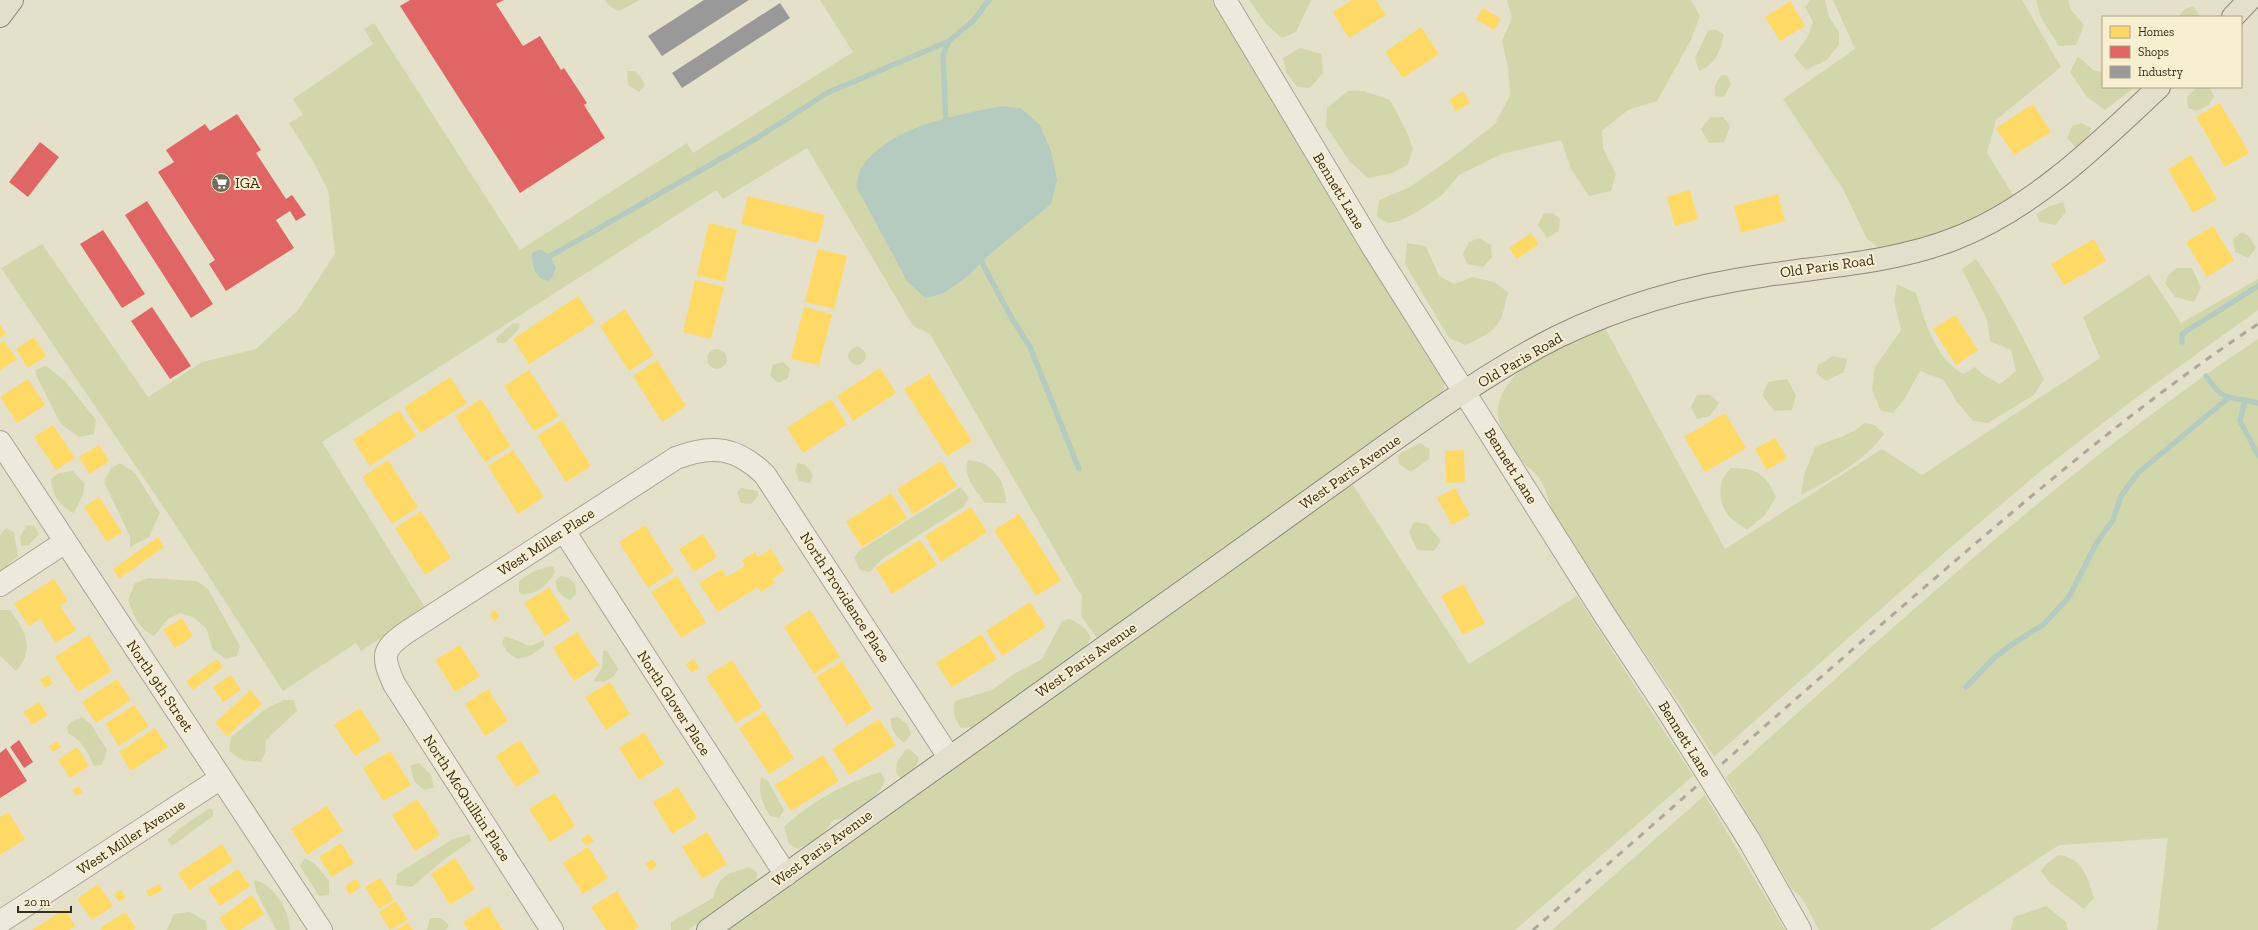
<svg xmlns="http://www.w3.org/2000/svg" width="2258" height="930" viewBox="0 0 2258 930" font-family="'Zilla Slab',serif">
  <rect width="100%" height="100%" fill="#e5e0ca"/>
  <path fill="#d2d7ab" d="M605 0H640L619 11 609 6Z
    M820 0H1215L1442 373C1445 382 1446 387 1441 395L1099 641 1081 616 1082 597 930 334 913 326 807 148 723 199 716 190 322 442 426 609 361 651 356 643 283 691 173 521 1 268 42 244 148 397 202 362 256 349 298 310 335 254 328 190 314 163 289 123 303 115 293 99 373 44 364 29 374 23 520 250 687 143 693 153 853 52Z
    M1249 0H1311L1296 32 1282 38 1266 24Z
    M1507 0H1691L1700 16 1691 40 1657 101 1628 110 1602 131 1603 148 1616 174 1611 191 1589 196 1571 169 1561 140 1502 154 1459 175 1441 196 1414 214 1399 221 1388 223 1377 217 1379 200 1410 187 1457 154 1495 124 1510 95 1508 67 1502 41 1512 18Z
    M1811 0H1825L1829 17 1839 32V44L1827 60 1806 70 1794 56 1808 36 1813 22 1805 7Z
    M1833 0H2022L2061 67 1996 120 1987 153 2015 198 1944 234 1887 249 1878 247 1867 239 1843 189 1783 99 1855 49Z
    M2036 0H2068L2071 10 2084 25 2076 45 2059 46 2041 18Z
    M2193 6 2200 17H2178L2185 9Z
    M1715 29 1724 35C1719 53 1717 63 1699 71L1695 58 1708 31Z
    M1300 48 1322 54 1323 73 1310 88 1297 87 1286 72 1283 58Z
    M2078 56 2093 70 2103 72V87H2135L2105 110 2087 97 2070 72Z
    M627 71H635L641 77 645 86 639 92 628 85Z
    M1727 75 1731 84 1724 97 1715 96V86L1720 76Z
    M2197 87H2209L2214 96 2209 105 2197 111 2188 108 2187 97Z
    M1348 91H1364L1390 100 1406 130 1413 149 1408 165 1390 174 1368 178 1350 162 1326 126 1327 108Z
    M1710 117H1723L1730 126 1724 142 1709 143 1701 129Z
    M2081 123 2091 128 2087 140 2075 147 2067 138 2072 126Z
    M2063 202 2066 212 2055 225 2040 222 2036 214 2050 206Z
    M1544 213H1552L1560 219 1559 231 1547 238 1538 225Z
    M2242 232 2249 236 2256 248 2248 258 2235 252 2233 239Z
    M1479 238 1491 245 1492 257 1483 267 1467 264 1463 254 1469 242Z
    M1407 243 1426 246 1439 276 1454 284 1473 277 1494 282 1508 292C1501 327 1497 331 1465 345L1449 338 1405 264Z
    M1976 259C2003 297 2023 338 2044 379L2034 395 1988 423 1973 421 1957 402 1944 380 1920 371 1904 400 1893 413 1881 411 1872 390 1875 367 1901 330 1894 301 1897 284 1916 293C1926 323 1934 357 1963 374L1975 367 1984 375 2000 384 2016 371 2011 350 1990 341 1987 320 1962 269Z
    M2177 268H2192L2201 288 2194 302 2175 297 2165 283 2168 275Z
    M2149 274 2181 323 2258 279V310L2133 400 2042 470 1951 547 1714 757C1665 677 1608 603 1558 523 1550 510 1549 495 1541 481 1536 472 1527 467 1520 460 1509 448 1496 425 1498 408 1503 365 1570 341 1605 328L1725 549 1882 449 1922 475 2100 358 2083 317Z
    M513 323 520 324 519 329 505 343H497L496 338Z
    M2258 339V930H2157L2168 838 2059 845 1930 930H1819L1802 898 1791 888 1726 777C1897 624 2067 466 2258 339Z
    M848 356a9 9 0 1 1 18 0a9 9 0 1 1-18 0Z
    M707 359a10 10 0 1 1 20 0a10 10 0 1 1-20 0Z
    M1833 356 1847 359 1844 372 1826 381 1816 373 1818 365Z
    M783 362 790 369 788 378 778 383 770 375 773 365Z
    M46 366 64 380 96 420 94 434 79 437 61 424 37 377 35 370Z
    M1787 379 1796 395 1792 410 1774 411 1762 395 1768 382Z
    M1697 395H1710L1719 403 1710 416 1697 419 1691 407Z
    M1864 423 1875 425 1884 434C1865 461 1830 480 1801 495L1804 475 1815 447C1830 440 1853 435 1864 423Z
    M1420 443 1430 449 1429 459 1411 472 1399 464 1398 456 1402 452Z
    M968 460C992 461 1006 481 1006 503H985C976 490 962 476 968 460Z
    M120 463 135 473 160 513 149 537 130 547V536L104 482 111 468Z
    M798 463 806 465 813 475 810 483 799 481 795 471Z
    M1731 468C1756 468 1766 474 1776 497L1765 515 1747 530C1741 525 1731 520 1727 514 1717 500 1718 479 1731 468Z
    M73 471 85 484 83 495 74 513C59 506 52 495 51 479L59 473Z
    M1351 482 1469 664 1577 596 1693 776 1515 930H725Z
    M961 487 969 498 963 507 882 559 870 572 860 570 854 558 860 550Z
    M741 488 758 491V496L751 504 741 503 737 492Z
    M1414 522 1427 524 1441 541 1434 551 1417 550 1409 532Z
    M27 525 34 526 39 534 29 545 21 546 20 537Z
    M6 528 14 532 18 556 0 572V535Z
    M554 566 555 573C546 586 538 594 522 594L519 592V581C531 572 539 568 554 566Z
    M561 576 569 578 575 584 576 594 570 600C561 596 555 590 556 580Z
    M148 578 197 581 208 589 240 646 237 656 226 659 213 650 206 628 193 617 180 613 168 619 154 636C138 628 134 616 128 600L135 583Z
    M0 610H10C25 631 36 649 16 671L0 656Z
    M1070 619C1079 624 1088 628 1091 638L1083 650 972 727 961 728C955 719 952 713 955 701L992 690 1014 674 1042 659 1062 621Z
    M505 636 530 646 544 640V646L531 655 518 659 507 652 502 642Z
    M607 650 618 669 614 676 604 682 594 681 602 667 603 651Z
    M284 700H294L297 711 266 740 265 754 260 762 242 760 229 751 231 737 267 708Z
    M82 717 91 724 107 750 102 765 94 766C87 751 82 741 68 733L67 727 72 721Z
    M898 717 907 724 911 734 904 743C895 735 890 730 891 718Z
    M906 749 911 750 919 758C916 769 911 774 900 778L896 772 897 762Z
    M419 763 431 775 434 787 424 790 414 781 410 765Z
    M880 772 885 779C881 797 851 819 833 820 825 835 813 841 798 849L789 844 784 827C810 802 846 783 880 772Z
    M761 777 768 781 784 810 779 818 770 816C762 803 758 793 761 777Z
    M1705 795 1785 930H1552Z
    M210 808 213 810V816L172 846 167 840 180 828Z
    M470 834 471 841 446 858 412 887 396 885 397 874 453 839Z
    M2058 855C2083 857 2087 877 2094 898L2084 909 2050 883 2041 871 2045 865Z
    M305 858 315 864 329 881V895L319 896 300 866Z
    M749 867 757 872V879L751 885 688 930H671V922L713 898C721 873 725 875 749 867Z
    M254 880C274 884 290 911 290 930H276L256 891Z
    M2046 906 2066 922 2068 930H2011L2014 917Z
    M190 912 206 921 207 930H167L174 914Z
    M430 918H441L449 925 446 930H427Z"/>
  <path fill="#b6cbc0" d="M1002 106 1021 108 1040 125 1051 151 1057 180 1051 204 990 254 967 277 942 294 925 298 907 281 856 186C858 181 858 173 861 168 889 126 956 115 1002 106Z
    M541 249 550 256 556 268 553 276 548 281C536 280 531 264 532 253Z"/>
  <path fill="#ffd966" d="M1352 0H1376L1386 15 1349 38 1333 12Z
    M1790 1 1805 26 1780 41 1765 17Z
    M1483 8 1501 19 1494 30 1476 19Z
    M1421 27 1439 54 1403 78 1385 52Z
    M1463 91 1470 103 1456 111 1449 100Z
    M2220 103 2249 153 2225 167 2196 117Z
    M2033 104 2051 132 2014 155 1996 128Z
    M2191 155 2217 199 2193 213 2168 169Z
    M1690 190 1698 219 1675 226 1667 197Z
    M1778 194 1785 221 1741 233 1734 206Z
    M748 196 825 215 818 243 741 224Z
    M709 223 737 230 725 282 697 275Z
    M2213 226 2234 260 2207 277 2186 242Z
    M1531 233 1539 244 1517 259 1509 248Z
    M2094 239 2106 261 2064 285 2051 264Z
    M818 249 847 256 834 309 805 302Z
    M695 280 724 287 711 339 683 332Z
    M578 296 595 322 529 364 513 339Z
    M804 307 832 314 819 365 791 359Z
    M625 309 654 355 629 371 600 326Z
    M1955 315 1978 350 1956 365 1933 329Z
    M0 325 6 334 0 338Z
    M34 337 46 356 28 368 16 349Z
    M4 341 17 359 0 370V343Z
    M657 360 686 406 662 422 633 376Z
    M880 368 896 393 853 421 837 396Z
    M529 370 559 416 534 431 504 386Z
    M929 374 972 441 947 456 904 389Z
    M450 377 467 403 420 433 404 407Z
    M28 379 45 405 17 423 0 397Z
    M481 399 511 446 485 462 455 416Z
    M831 399 847 424 803 453 787 428Z
    M399 410 416 436 370 466 353 440Z
    M1725 413 1746 448 1705 472 1684 437Z
    M562 420 591 466 566 482 537 436Z
    M53 425 75 458 56 470 34 437Z
    M1775 438 1787 458 1767 470 1755 449Z
    M99 445 109 461 90 474 79 457Z
    M513 450 544 497 518 514 488 466Z
    M1464 450 1465 482 1446 483 1445 451Z
    M388 460 418 507 392 524 362 477Z
    M941 461 957 486 913 514 897 489Z
    M1455 488 1470 515 1452 525 1437 498Z
    M891 493 907 518 862 547 846 522Z
    M99 497 122 532 107 542 84 507Z
    M971 507 987 532 941 562 925 536Z
    M421 511 451 558 425 575 395 528Z
    M1019 514 1061 580 1036 596 994 530Z
    M645 525 674 571 648 588 619 542Z
    M703 534 717 557 694 572 679 549Z
    M158 537 164 547 119 579 113 569Z
    M920 540 937 565 892 594 876 568Z
    M771 549 784 570 772 579 775 583 761 592 758 587 718 612 699 583 722 569 727 577 745 566 742 560 755 552 758 557Z
    M677 576 706 622 681 638 651 592Z
    M54 579 68 601 60 606 76 630 56 643 40 619 29 626 14 604Z
    M1463 584 1485 623 1463 635 1441 596Z
    M549 588 570 620 545 636 524 603Z
    M1030 602 1046 627 1002 656 986 631Z
    M495 610 500 617 494 621 489 614Z
    M810 610 840 657 814 674 784 627Z
    M182 618 193 636 175 648 163 630Z
    M577 632 599 665 574 681 553 648Z
    M981 634 997 659 952 687 936 663Z
    M89 635 112 671 78 692 55 657Z
    M460 645 480 676 455 692 435 660Z
    M217 659 223 667 193 690 186 681Z
    M694 659 699 668 691 673 686 664Z
    M732 660 762 707 736 723 706 677Z
    M842 661 873 709 847 725 816 677Z
    M48 675 53 683 45 688 40 680Z
    M231 675 241 690 223 702 213 687Z
    M117 679 131 700 96 723 82 702Z
    M610 682 630 714 606 730 585 697Z
    M488 689 508 721 485 736 465 704Z
    M250 690 262 704 227 736 215 723Z
    M39 702 48 715 32 725 23 712Z
    M134 705 149 726 119 746 105 724Z
    M360 708 381 740 355 756 334 725Z
    M764 711 794 758 769 774 739 728Z
    M879 719 896 745 849 775 832 749Z
    M155 728 168 747 131 771 119 752Z
    M644 732 664 764 639 780 619 748Z
    M520 740 540 772 516 787 496 756Z
    M58 741 61 747 53 752 49 746Z
    M77 747 89 766 70 778 58 760Z
    M390 751 411 785 383 801 363 768Z
    M823 755 839 781 791 811 775 785Z
    M79 786 83 792 76 796 72 790Z
    M678 787 697 818 672 834 653 802Z
    M555 793 575 826 550 842 529 809Z
    M417 799 440 835 415 851 392 815Z
    M327 806 343 831 307 855 291 829Z
    M8 812 25 839 0 855V817Z
    M707 832 727 864 702 879 682 847Z
    M589 834 594 841 586 846 581 839Z
    M341 843 354 863 332 877 319 857Z
    M222 844 233 861 189 890 178 873Z
    M588 847 608 878 583 894 563 863Z
    M455 858 475 889 450 905 431 874Z
    M653 859 657 866 650 871 645 864Z
    M238 869 250 886 220 906 208 889Z
    M380 878 394 900 379 909 365 887Z
    M356 879 361 887 349 895 345 886Z
    M98 884 113 906 92 920 77 899Z
    M159 884 163 890 149 897 146 891Z
    M121 890 126 897 119 902 114 894Z
    M617 891 639 927 634 930H606L591 907Z
    M252 895 264 914 240 930H227L219 918Z
    M396 901 408 920 390 930 379 912Z
    M488 906 503 930H468L463 922Z
    M65 909 75 926 69 930H32Z
    M125 912 136 928 133 930H102L100 928Z
    M408 923 413 930H396Z"/>
  <path fill="#e06666" d="M410 0H504L496 4 523 46 540 36 561 70 564 68 587 103 584 105 605 138 520 193 400 6Z
    M237 114 261 150 256 153 286 199 292 195 306 215 296 221 290 211 276 220 294 248 226 291 209 264 215 260 158 172 174 162 166 150 205 124 210 131Z
    M40 142 59 157 28 197 9 182Z
    M147 201 213 304 191 318 125 215Z
    M103 230 145 294 122 308 80 244Z
    M152 307 191 366 170 379 131 321Z
    M19 740 33 762 24 768 10 747Z
    M6 748 27 781 0 798V753Z"/>
  <path fill="#999" d="M704 0H749L662 56 648 36Z
    M780 3 790 18 682 88 672 73Z"/>
  <g fill="none" stroke-linecap="round" stroke-linejoin="round">
    <path stroke="#b6cbc0" stroke-width="5.5" d="M946 124 943 55 949 41 973 21 989 0
      M979 257 1011 317 1030 347 1079 469
      M545 259 757 138 827 93 949 41
      M2182 342V334L2258 286
      M2206 376C2219 394 2222 398 2245 400L2240 421 2258 455
      M2245 400 2258 403
      M1966 687 1994 658 2014 643 2043 625 2069 597 2097 542 2113 520 2121 496 2138 473 2227 399"/>
    <g stroke="#aaa494" stroke-width="24">
      <path id="minor" d="M1225 0 1374 249 1604 614 1668 711
        M0 442 321 930
        M564 531 786 875
        M0 585 65 542
        M1749 840 1800 930
        M0 922 221 778
        M552 930 394 684C382 656 381 650 407 632L676 458C712 444 737 447 765 475L949 757"/>
    </g>
    <g stroke="#8f897a" stroke-width="24">
      <path id="major" d="M0 16 12 0
        M2233 17 2249 0
        M708 930C878 809 1048 688 1217 567 1272 527 1328 487 1384 447 1439 408 1496 368 1557 337 1621 306 1691 286 1761 276 1825 266 1893 263 1954 239 2034 208 2097 145 2159 87"/>
    </g>
    <use href="#minor" stroke="#ede9dc" stroke-width="22"/>
    <use href="#major" stroke="#e4dfcd" stroke-width="22"/>
    <path stroke="#aba89d" stroke-width="3" stroke-dasharray="7 7" stroke-linecap="butt" d="M1533 930C1662 817 1789 704 1919 592 2028 498 2138 404 2258 324"/>
    <g stroke="#aaa494" stroke-width="24" stroke-linecap="butt">
      <path id="minor-bridge" d="M1668 711 1749 840"/>
    </g>
    <use href="#minor-bridge" stroke="#ede9dc" stroke-width="22"/>
  </g>
  <defs>
    <g id="supermarket-disc" transform="scale(1)"><circle r="9.5" fill="#756b59" stroke="#f7efcf"/><path d="M-6-5.5h2.5l.6 2H6L4.5 2H-2.5L-4.4-4H-6ZM-1.5 3.2a1.3 1.3 0 1 0 .1 0ZM3 3.2a1.3 1.3 0 1 0 .1 0Z" fill="#fff"/></g>
  </defs>
  <g fill-rule="evenodd">
    <use href="#supermarket-disc" x="221" y="183"/>
  </g>
  <g text-anchor="middle" stroke-width="4" stroke-linejoin="round" paint-order="stroke">
    <g font-size="15" fill="#382c1c" stroke="#f7efcf" text-anchor="start">
      <text x="235" y="188">IGA</text>
    </g>
    <g font-size="15" fill="#382c1c" stroke="#f7efcf">
      <text transform="translate(1339 191) rotate(59)" y="5">Bennett Lane</text>
      <text transform="translate(1827 266) rotate(-8)" y="5">Old Paris Road</text>
      <text transform="translate(1520 360) rotate(-30)" y="5">Old Paris Road</text>
      <text transform="translate(1511 466) rotate(58)" y="5">Bennett Lane</text>
      <text transform="translate(1350 472) rotate(-35)" y="5">West Paris Avenue</text>
      <text transform="translate(546 542) rotate(-33)" y="5">West Miller Place</text>
      <text transform="translate(845 597) rotate(57)" y="5">North Providence Place</text>
      <text transform="translate(1086 660) rotate(-35)" y="5">West Paris Avenue</text>
      <text transform="translate(160 686) rotate(56)" y="5">North 9th Street</text>
      <text transform="translate(674 703) rotate(57)" y="5">North Glover Place</text>
      <text transform="translate(1685 739) rotate(58)" y="5">Bennett Lane</text>
      <text transform="translate(467 798) rotate(57)" y="5">North McQuilkin Place</text>
      <text transform="translate(131 837) rotate(-33)" y="5">West Miller Avenue</text>
      <text transform="translate(822 848) rotate(-36)" y="5">West Paris Avenue</text>
    </g>
  </g>
  <rect x="2102" y="16" width="140" height="72" fill="#f7efcf" stroke="#aba187"/>
  <rect x="2110" y="26" width="20" height="12" fill="#ffd966" stroke="#aba187"/>
  <text x="2138" y="36" font-size="12" fill="#382c1c">Homes</text>
  <rect x="2110" y="46" width="20" height="12" fill="#e06666" stroke="#aba187"/>
  <text x="2138" y="56" font-size="12" fill="#382c1c">Shops</text>
  <rect x="2110" y="66" width="20" height="12" fill="#999999" stroke="#aba187"/>
  <text x="2138" y="76" font-size="12" fill="#382c1c">Industry</text>
  <path d="M18 906v6h53v-6" fill="none" stroke="#382c1c" stroke-width="2"/>
  <text x="24" y="906" font-size="12" fill="#382c1c" stroke="#f7efcf" stroke-width="3" paint-order="stroke">20 m</text>
</svg>
